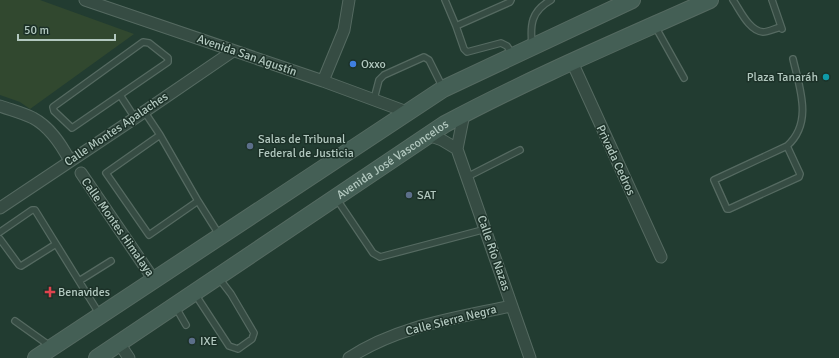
<svg xmlns="http://www.w3.org/2000/svg" width="839" height="358" viewBox="0 0 839 358" font-family="Signika,sans-serif">
  <rect width="100%" height="100%" fill="#223c31"/>
  <path fill="#31482f" d="M0 0H40L134 34 30 109 20 102 0 95Z"/>
  <g fill="none" stroke-linecap="round" stroke-linejoin="round">
    <g stroke="#556a61" stroke-width="8">
      <path id="lane" d="M445 0 456 26 510 2 511 0
        M733 0C740 10 749 31 763 32 768 32 776 28 781 27
        M772 0 782 29
        M456 26 464 49 467 52 501 43 507 46 513 55
        M655 26 684 78
        M143 42 149 43 168 58V62L72 128 54 111 53 107Z
        M532 45C530 25 531 11 551 0
        M120 95 135 118
        M374 99 379 80 384 75 424 57 429 60 443 88
        M144 111 160 135 198 201 149 235 106 173 160 135
        M787 146 800 174 799 177 729 209H727L714 180 787 146C813 123 800 89 793 59
        M467 177 520 150
        M336 198 373 253 380 257 486 229
        M198 201 220 236
        M0 232 32 210H35L100 315
        M0 239 19 265 21 266 56 244
        M79 281 111 261
        M195 294 229 346 238 349 252 339 254 333 231 294 218 277
        M175 306 186 325
        M15 321 50 346"/>
    </g>
    <g stroke="#556a61" stroke-width="13">
      <path id="street" d="M85 0 323 81 407 112
        M572 62 661 257
        M323 81 344 30 349 0
        M0 106C11 110 23 113 33 118 50 127 61 144 70 161
        M464 114 457 149 530 358
        M428 135 442 140 457 149
        M81 173 154 280
        M0 208 135 118 233 51
        M119 343 129 358
        M349 358C397 326 456 318 511 306"/>
    </g>
    <g stroke="#556a61" stroke-width="18">
      <g id="secondary">
        <path d="M36 358 443 89 632 0"/>
        <path id="s1" d="M97 358 445 124C531 78 621 40 710 0"/>
      </g>
    </g>
    <use href="#lane" stroke="#364c43" stroke-width="5.5"/>
    <use href="#street" stroke="#364c43" stroke-width="11"/>
    <use href="#secondary" stroke="#445f55" stroke-width="16"/>
  </g>
  <circle fill="#3f7fe0" stroke="#1c3128" stroke-width="1.5" cx="353" cy="64" r="4"/>
  <circle fill="#0f9aa8" stroke="#1c3128" stroke-width="1.5" cx="826" cy="77" r="4"/>
  <g fill="#5c6f8a" stroke="#1c3128" stroke-width="1.5">
    <circle cx="250" cy="146" r="4"/>
    <circle cx="409" cy="195" r="4"/>
    <circle cx="192" cy="341" r="4"/>
  </g>
  <path fill="#e0444e" stroke="#1c3128" stroke-width="1.5" d="M48 286h4v4h4v4h-4v4h-4v-4h-4v-4h4z"/>
  <g text-anchor="middle" stroke-width="3" stroke-linejoin="round" paint-order="stroke">
    <g font-size="12" fill="#b2c8bf" stroke="#1c3128">
      <text transform="translate(247 55) rotate(19)" y="4">Avenida San Agustín</text>
      <text transform="translate(116 129) rotate(-34)" y="4">Calle Montes Apalaches</text>
      <text dy="4" stroke="none"><textPath href="#s1" startOffset="356">Avenida José Vasconcelos</textPath></text>
      <text transform="translate(616 160) rotate(65)" y="4">Privada Cedros</text>
      <text transform="translate(118 227) rotate(55)" y="4">Calle Montes Himalaya</text>
      <text transform="translate(494 253) rotate(71)" y="4">Calle Río Nazas</text>
      <text transform="translate(451 320) rotate(-14)" y="4">Calle Sierra Negra</text>
    </g>
    <g font-size="12" fill="#b2c8bf" stroke="#1c3128" text-anchor="start">
      <text x="361" y="68">Oxxo</text>
      <text x="818" y="81" text-anchor="end">Plaza Tanaráh</text>
      <text x="258" y="143">Salas de Tribunal<tspan x="258" dy="14">Federal de Justicia</tspan></text>
      <text x="417" y="199">SAT</text>
      <text x="58" y="296">Benavides</text>
      <text x="200" y="345">IXE</text>
    </g>
  </g>
  <path d="M18 34v6h97v-6" fill="none" stroke="#b2c8bf" stroke-width="2"/>
  <text x="24" y="34" font-size="12" fill="#b2c8bf" stroke="#1c3128" stroke-width="3" paint-order="stroke">50 m</text>
</svg>
